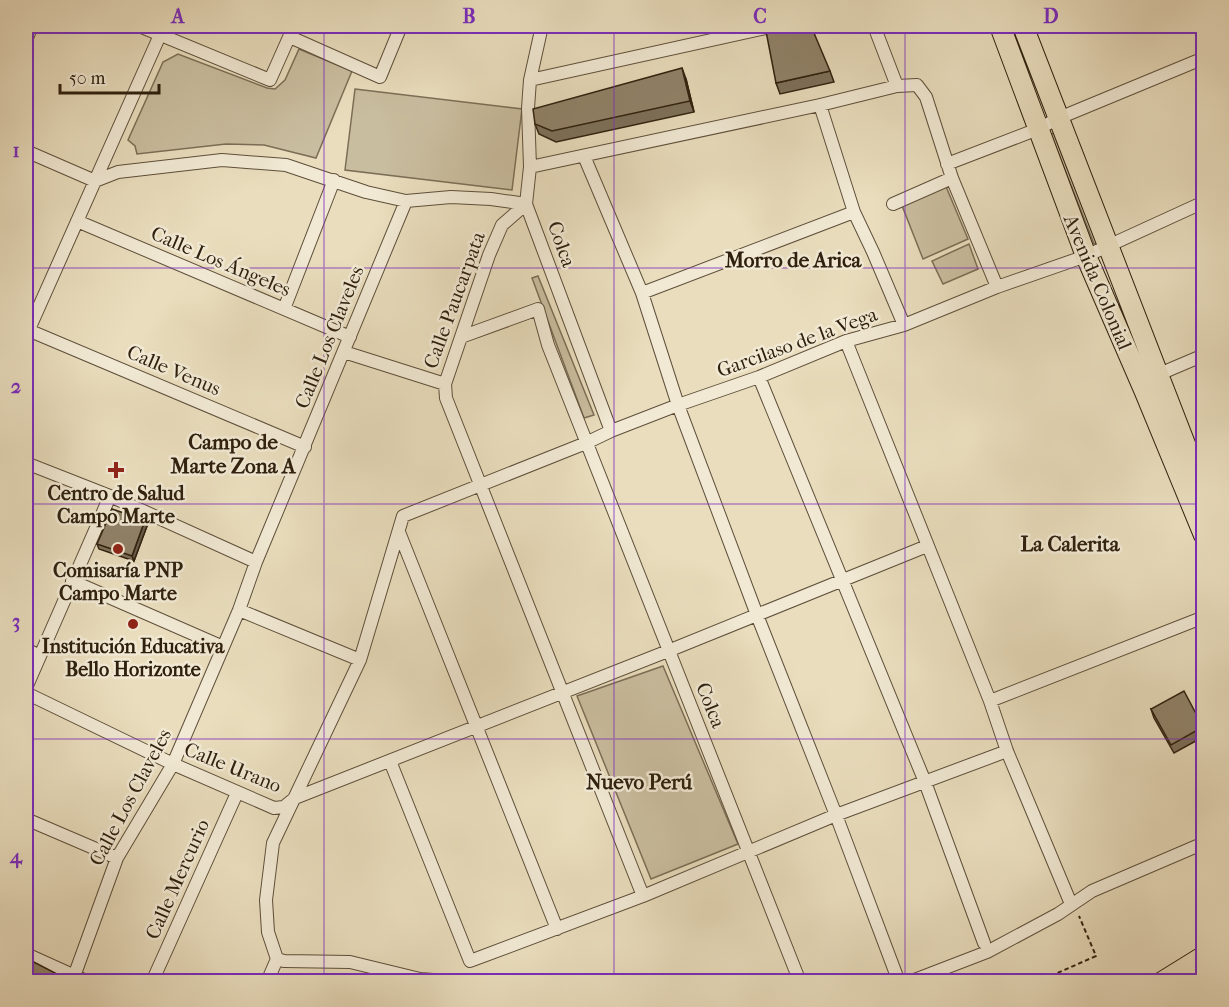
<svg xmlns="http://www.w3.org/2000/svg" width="1229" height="1007" viewBox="0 0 1229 1007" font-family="'IM FELL French Canon',serif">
  <rect width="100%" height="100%" fill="#e9ddbd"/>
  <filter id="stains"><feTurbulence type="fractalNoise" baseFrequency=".00333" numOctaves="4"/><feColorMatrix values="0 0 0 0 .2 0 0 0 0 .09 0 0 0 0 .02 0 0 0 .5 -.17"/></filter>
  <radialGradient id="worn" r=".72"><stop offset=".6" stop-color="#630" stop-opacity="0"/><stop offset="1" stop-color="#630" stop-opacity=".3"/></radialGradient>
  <path fill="#c9bd9f" stroke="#7c6e56" stroke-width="1.5" d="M299 49 352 71 316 158 264 145 226 144 137 154 135 146 128 140 163 62 178 54 267 88 275 89 285 80Z
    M355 89 522 109 512 190 345 170Z
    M1055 133 1098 243 1094 244 1051 134Z
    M942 177 968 239 923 259 899 198Z
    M969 244 978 269 943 284 932 261Z
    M538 276 594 415 584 418 532 278Z
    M663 666 738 844 651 879 577 696Z"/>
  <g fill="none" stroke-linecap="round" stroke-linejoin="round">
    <g stroke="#5e4f3a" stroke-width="14">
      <path id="minor" d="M139 26 270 80 294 26
        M542 26 530 80 528 108 530 167 526 204 502 225 489 255 445 384 446 398 643 896
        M874 26 897 86
        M290 37 380 77 401 26
        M26 40 32 26
        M530 80 775 26
        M820 105 854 212 873 252 904 325
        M26 151 95 181 118 172 222 160 286 165 366 192 406 201 451 197 491 199 526 204 611 431
        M584 156 642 293 678 405 757 615 836 815 896 974
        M947 164 1038 129 1059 118 1204 58
        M530 167 820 105 897 86 917 85 926 97 952 178 997 287
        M893 204 952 178
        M77 221 350 337
        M642 293 854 212
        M284 309 334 180
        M28 330 305 447
        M26 336 164 26
        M461 337 538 309 548 345 800 982
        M846 341 990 701 1007 751 1071 904
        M344 352 445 384
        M759 377 925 782 984 943
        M1154 379 1157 375 1204 355
        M26 463 110 496 256 562
        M399 532 557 929
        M72 581 223 647
        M239 610 360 660
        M26 649 40 656
        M26 688 110 496
        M26 693 173 764 274 808 284 807 295 798 668 651 927 546
        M990 701 1204 617
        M390 761 470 961 643 896 836 815 1007 751
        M26 819 117 858
        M26 954 88 982
        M72 982 117 858 173 764 239 610 256 562 406 201
        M152 982 237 793
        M267 982 277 959
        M460 982 420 979 350 962 284 961 277 959 268 932 266 900 273 843 360 660 403 516 586 443 611 431 678 405 759 377 846 341 904 325 997 287 1086 256 1204 202
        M665 982H717
        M909 982 987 952 1058 914 1092 891 1204 843"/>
    </g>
    <g stroke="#2f200e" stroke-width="22">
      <path id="primary" d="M1000 26 1086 256 1145 392 1204 535
        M1023 26 1204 493
        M1162 982 1204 956"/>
    </g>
    <path stroke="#2f200e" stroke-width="2" stroke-dasharray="4.5 3" stroke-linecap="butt" d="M1037 982 1096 956 1079 916"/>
    <use href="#minor" stroke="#f1e9d4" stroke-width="12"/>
    <use href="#primary" stroke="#e9ddbd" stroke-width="20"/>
  </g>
  <path fill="#7c705a" stroke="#2f200e" stroke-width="1.5" d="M830 71 834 82 780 94 776 83Z
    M686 79 694 112 556 142 539 134 535 124Z
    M147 526 134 561 99 549 97 544Z
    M1151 709 1203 727V737L1174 753 1154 718Z"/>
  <path fill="#655b4a" stroke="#2f200e" stroke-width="1.5" d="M682 68 686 79 694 112 690 101Z
    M145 520 147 526 134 561 132 556Z
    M59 975 61 981H56Z"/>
  <path fill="#908269" stroke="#2f200e" stroke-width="1.5" d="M765 26H811L830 71 776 83Z
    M682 68 690 101 552 131 535 124 533 109Z
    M112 509 145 520 132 556 97 544Z
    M1184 691 1203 727 1171 745 1151 709Z
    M26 958 59 975 56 981H26Z"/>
  <path fill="none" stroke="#7b2cbf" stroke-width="1.5" stroke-opacity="0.55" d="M324 26V982M614 26V982M905 26V982M26 268H1204M26 504H1204M26 739H1204"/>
  <g fill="#8f2418" stroke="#f1e9d4" stroke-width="2">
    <path d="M113 461h6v6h6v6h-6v6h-6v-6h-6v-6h6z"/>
    <circle cx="118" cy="549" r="6"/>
    <circle cx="133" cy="624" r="6"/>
  </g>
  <g text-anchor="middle" stroke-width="5" stroke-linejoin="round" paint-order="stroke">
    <g font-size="20" fill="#2f200e" stroke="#f1e9d4">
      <text transform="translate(562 244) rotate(70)" y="7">Colca</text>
      <text transform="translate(221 261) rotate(23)" y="7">Calle Los Ángeles</text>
      <text transform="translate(1098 282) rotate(67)" y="7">Avenida Colonial</text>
      <text transform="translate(454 300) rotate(-70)" y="7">Calle Paucarpata</text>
      <text transform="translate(329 337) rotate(-68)" y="7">Calle Los Claveles</text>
      <text transform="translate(797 342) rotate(-20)" y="7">Garcilaso de la Vega</text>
      <text transform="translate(174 370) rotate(23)" y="7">Calle Venus</text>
      <text transform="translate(711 705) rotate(68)" y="7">Colca</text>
      <text transform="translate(233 767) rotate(22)" y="7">Calle Urano</text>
      <text transform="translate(130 797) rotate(-62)" y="7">Calle Los Claveles</text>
      <text transform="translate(177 879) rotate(-66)" y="7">Calle Mercurio</text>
    </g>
    <g font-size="20" font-weight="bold" fill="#2f200e" stroke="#f1e9d4">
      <text x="116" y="500">Centro de Salud<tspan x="116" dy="23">Campo Marte</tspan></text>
      <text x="118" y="577">Comisaría PNP<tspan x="118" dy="23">Campo Marte</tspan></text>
      <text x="133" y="653">Institución Educativa<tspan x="133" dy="23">Bello Horizonte</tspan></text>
    </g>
    <g font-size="21" font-weight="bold" fill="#2f200e" stroke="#f1e9d4">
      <text x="793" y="267">Morro de Arica</text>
      <text x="233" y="449">Campo de<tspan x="233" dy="24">Marte Zona A</tspan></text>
      <text x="1070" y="551">La Calerita</text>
      <text x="639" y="789">Nuevo Perú</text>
    </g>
  </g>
  <rect width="1229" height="1007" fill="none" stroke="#e9ddbd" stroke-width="66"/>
  <path d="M60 84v9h99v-9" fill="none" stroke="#2f200e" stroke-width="3"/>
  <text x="69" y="84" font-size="18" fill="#2f200e" stroke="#f1e9d4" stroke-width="4.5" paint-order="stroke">50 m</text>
  <rect x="33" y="33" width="1163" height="941" fill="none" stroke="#7b2cbf" stroke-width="2"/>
  <g font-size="20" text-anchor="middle" font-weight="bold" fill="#7b2cbf">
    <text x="178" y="23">A</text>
    <text x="469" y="23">B</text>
    <text x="760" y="23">C</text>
    <text x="1051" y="23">D</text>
    <text x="16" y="157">1</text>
    <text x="16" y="393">2</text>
    <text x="16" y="628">3</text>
    <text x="16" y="863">4</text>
  </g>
  <rect width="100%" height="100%" filter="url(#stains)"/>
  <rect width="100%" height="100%" fill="url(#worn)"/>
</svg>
